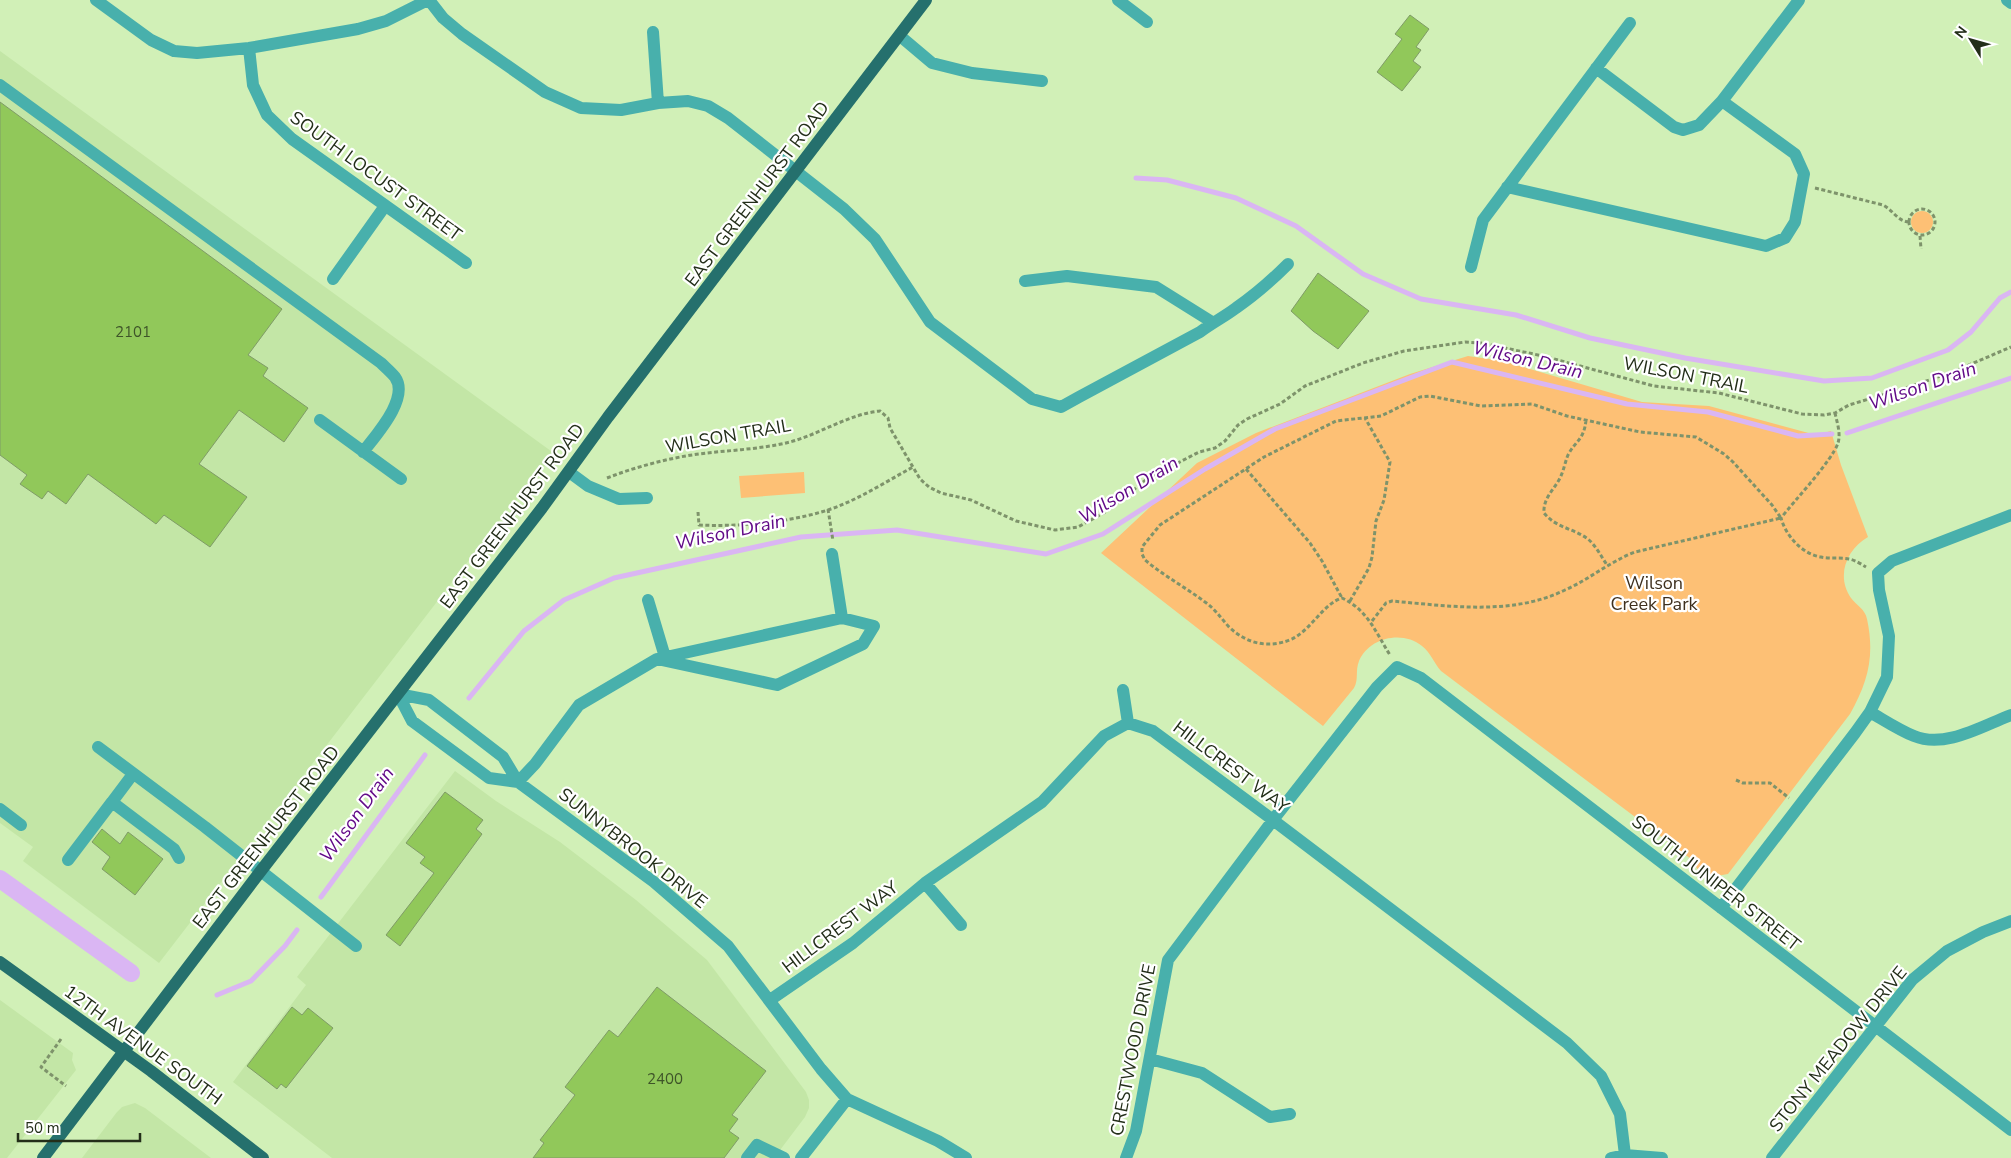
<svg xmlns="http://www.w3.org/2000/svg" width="2011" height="1158" viewBox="0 0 2011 1158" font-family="'Nunito Sans',sans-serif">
  <rect width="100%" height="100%" fill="#d1f0b7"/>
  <path fill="#c3e6a6" d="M0 51 555 454 506 512 159 963 23 861 33 847 0 823Z
    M455 771 496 801 560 842 636 900 707 960 806 1092 809 1100V1108L805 1117 774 1158H332L233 1082 306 985 297 977Z
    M0 1000 73 1053 72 1060 76 1070 7 1158H0Z
    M135 1103 145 1108 211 1158H82L117 1112 122 1107Z"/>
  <path fill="#fdc075" d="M1911 222a11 11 0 1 1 22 0a11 11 0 1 1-22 0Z
    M1468 356 1503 361 1642 402 1709 406 1816 435 1831 431 1841 465 1868 537C1846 550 1836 576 1851 598 1857 606 1865 609 1867 619 1875 656 1868 682 1850 714L1728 874 1705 878 1700 873 1691 859 1441 671C1434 663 1431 653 1422 646 1403 630 1369 637 1359 661 1355 671 1359 679 1354 688L1323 726 1101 553 1197 463 1256 433 1410 374Z
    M804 472 805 493 741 498 739 476Z"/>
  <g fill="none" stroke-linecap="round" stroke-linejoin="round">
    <path stroke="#dab6f3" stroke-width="5" d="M1136 178 1167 180 1236 198 1296 226 1363 274 1421 299 1516 315 1590 338 1685 358 1824 381 1872 378 1948 350 1971 332 2000 298 2011 292
      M1847 433 2011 378
      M469 698 524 631 564 600 614 578 801 537 897 530 1046 554 1103 534 1205 469 1275 429 1452 362 1627 404 1708 412 1798 436 1832 434
      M321 897 425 755
      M217 995 251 981 285 946 297 930"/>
    <path stroke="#dab6f3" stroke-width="18" d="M0 879 131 973"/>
  </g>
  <path fill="#91c85a" stroke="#7f9b67" d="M1410 15 1429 29 1416 47 1421 50 1413 61 1421 67 1402 91 1377 72 1402 39 1395 34Z
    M0 102 282 309 248 355 268 368 263 376 308 408 284 442 239 410 199 464 247 497 210 547 164 515 156 524 88 474 66 504 48 491 42 499 20 484 27 475 0 455Z
    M1318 273 1369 311 1338 349 1313 331 1291 311Z
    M445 792 483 820 476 829 482 834 400 946 386 935 434 873 420 863 425 857 406 843Z
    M102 829 120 844 128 832 163 859 135 895 102 869 110 857 92 842Z
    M657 987 766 1071 732 1115 738 1119 729 1131 739 1138 724 1158H533L544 1143 540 1140 575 1095 565 1087 609 1030 618 1037Z
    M292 1007 302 1015 308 1008 333 1028 286 1088 281 1084 277 1089 247 1066Z"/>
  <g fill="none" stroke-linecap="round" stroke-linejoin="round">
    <path stroke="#7e936b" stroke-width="3" stroke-dasharray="4 2.5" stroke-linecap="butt" d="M1815 188 1883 205C1893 210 1897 221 1909 222
      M1909 222a13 13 0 1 1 26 0a13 13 0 1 1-26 0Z
      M1920 236 1921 249
      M1835 413C1837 422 1841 434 1838 443 1832 461 1794 501 1781 518 1786 536 1802 554 1821 557 1830 559 1840 557 1849 559 1855 560 1861 564 1866 567
      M1586 420C1584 440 1576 440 1568 455 1565 462 1564 470 1560 478 1554 490 1543 498 1544 513 1556 528 1573 528 1588 539 1596 546 1601 556 1607 565
      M1246 469 1310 543 1322 561 1342 598
      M607 478C630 469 655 462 680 457 716 450 754 451 790 442 820 434 849 414 880 411L888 418 890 428 920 479 929 487 941 493 971 500 1016 521 1055 530 1078 527 1107 511 1147 479 1199 452 1215 448 1225 441 1238 425 1247 419 1280 404 1305 386 1363 363 1404 351 1465 342 1481 343 1543 356 1654 386 1719 393 1802 414 1824 415 1835 413 1849 405 1909 387 1955 371 2011 347
      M828 509 833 541
      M698 512 699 525C742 527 798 522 839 506 864 496 889 480 913 467
      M1350 601 1369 568 1372 557 1376 521 1384 500 1390 462 1365 418
      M1372 621 1386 603 1392 601C1449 606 1512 616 1565 590 1590 579 1609 562 1635 552L1781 518 1772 505 1733 462 1724 454 1696 437 1640 432 1567 416 1532 404 1481 406 1430 396 1420 397 1381 416 1336 421 1264 457 1160 525 1142 547V554L1145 560C1164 576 1185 587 1205 602 1215 609 1221 618 1229 627 1247 644 1269 649 1292 639 1312 629 1324 603 1342 598 1368 610 1376 633 1390 655
      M1736 780 1743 783H1770L1789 798
      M61 1039 41 1067 66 1086"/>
    <path stroke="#48b0ac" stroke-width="12" d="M96 0 151 40 174 51 197 53 249 48 358 29 386 21 428 0
      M429 0 443 18 462 34 545 92 581 108 621 110 658 103 688 101 708 106 728 118 844 209 875 239 930 322 1032 399 1061 407 1079 397 1200 332C1212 323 1224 317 1236 308 1255 295 1272 280 1288 264
      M1118 0 1147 22
      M2007 0 2011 3
      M653 32 658 103
      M900 36 932 63 972 73 1042 81
      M249 48 253 85 267 115 292 139 466 263
      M1596 68 1674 127 1683 130 1699 125 1722 101 1799 0
      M0 85 381 363C385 367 391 372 395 377 410 398 376 435 363 452
      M1507 187 1766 246 1785 238 1795 222 1804 174 1795 154 1722 101
      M1471 267 1483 220 1630 23
      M333 279 385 206
      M1025 281 1067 276 1156 287 1212 322
      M320 420 401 479
      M569 472 588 486 619 499 647 498
      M832 554 842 618
      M648 600 665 657
      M1123 690 1128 723
      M398 694 429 700 503 757 518 782 654 882 728 946 821 1069 847 1099 938 1141 966 1158
      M398 694 412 721 489 778 518 782
      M1870 712C1884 720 1899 730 1914 736 1945 749 1982 726 2011 715
      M98 747 205 827 356 946
      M133 774 112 802 174 849 179 858
      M518 782 535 764 579 705 657 659 842 618 874 626 863 644 777 685 657 659
      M0 809 21 825
      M68 860 112 802
      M925 883 961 925
      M1721 908 1855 733 1870 712 1887 677 1889 636 1879 590 1878 573 1892 561 2011 515
      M770 1000 853 943 925 883 1042 802 1104 736 1128 723 1153 731 1273 820 1567 1043 1601 1076 1620 1114 1625 1155
      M1150 1059 1202 1073 1270 1117 1290 1114
      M747 1158 757 1145 784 1158
      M801 1158 847 1099
      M1126 1158 1136 1131 1168 960 1273 820 1377 687 1397 667 1421 678 2011 1130
      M1611 1158 1625 1155 1662 1158
      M1772 1158 1912 980 1947 951 1983 932 2011 921"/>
    <path stroke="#25706d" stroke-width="12" d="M0 962 151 1071 263 1158
      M43 1158 260 872 542 508 608 417 926 0"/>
  </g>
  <g text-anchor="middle" stroke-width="4.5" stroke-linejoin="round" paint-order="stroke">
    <g font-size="15" fill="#3e5429">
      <text x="133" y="337">2101</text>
      <text x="665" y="1084">2400</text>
    </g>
    <g font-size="18" fill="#232e19" stroke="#fff">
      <text transform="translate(376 176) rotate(36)" y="6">SOUTH LOCUST STREET</text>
      <text transform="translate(757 194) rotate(-53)" y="6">EAST GREENHURST ROAD</text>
      <text transform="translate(1686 375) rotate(11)" y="6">WILSON TRAIL</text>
      <text transform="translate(728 436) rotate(-10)" y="6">WILSON TRAIL</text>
      <text transform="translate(512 516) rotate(-53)" y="6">EAST GREENHURST ROAD</text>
      <text transform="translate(1231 767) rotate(37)" y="6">HILLCREST WAY</text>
      <text transform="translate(266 837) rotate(-52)" y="6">EAST GREENHURST ROAD</text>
      <text transform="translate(633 848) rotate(38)" y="6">SUNNYBROOK DRIVE</text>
      <text transform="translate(1716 883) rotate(38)" y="6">SOUTH JUNIPER STREET</text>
      <text transform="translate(840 927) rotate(-37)" y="6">HILLCREST WAY</text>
      <text transform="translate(143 1045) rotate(36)" y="6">12TH AVENUE SOUTH</text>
      <text transform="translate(1838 1049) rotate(-51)" y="6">STONY MEADOW DRIVE</text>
      <text transform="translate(1133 1050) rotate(-79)" y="6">CRESTWOOD DRIVE</text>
    </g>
    <g font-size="18" fill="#3f301e" stroke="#fff">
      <text x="1654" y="589">Wilson<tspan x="1654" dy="21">Creek Park</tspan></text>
    </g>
    <g font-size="19" font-style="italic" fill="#620b88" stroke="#fff">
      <text transform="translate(1528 359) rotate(13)" y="7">Wilson Drain</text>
      <text transform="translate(1922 385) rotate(-19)" y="7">Wilson Drain</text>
      <text transform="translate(1128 489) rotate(-31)" y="7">Wilson Drain</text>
      <text transform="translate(730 531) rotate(-12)" y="7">Wilson Drain</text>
      <text transform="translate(356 814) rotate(-54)" y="7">Wilson Drain</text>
    </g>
  </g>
  <g transform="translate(1971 40) rotate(307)" stroke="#ffffff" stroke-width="4" paint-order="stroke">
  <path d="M0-4L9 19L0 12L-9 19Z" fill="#232e19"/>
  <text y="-8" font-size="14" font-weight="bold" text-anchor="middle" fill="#232e19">N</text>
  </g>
  <path d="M18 1133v8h122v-8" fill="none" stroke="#232e19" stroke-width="2.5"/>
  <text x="25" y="1133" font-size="15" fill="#232e19" stroke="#ffffff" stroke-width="4" paint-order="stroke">50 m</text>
</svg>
